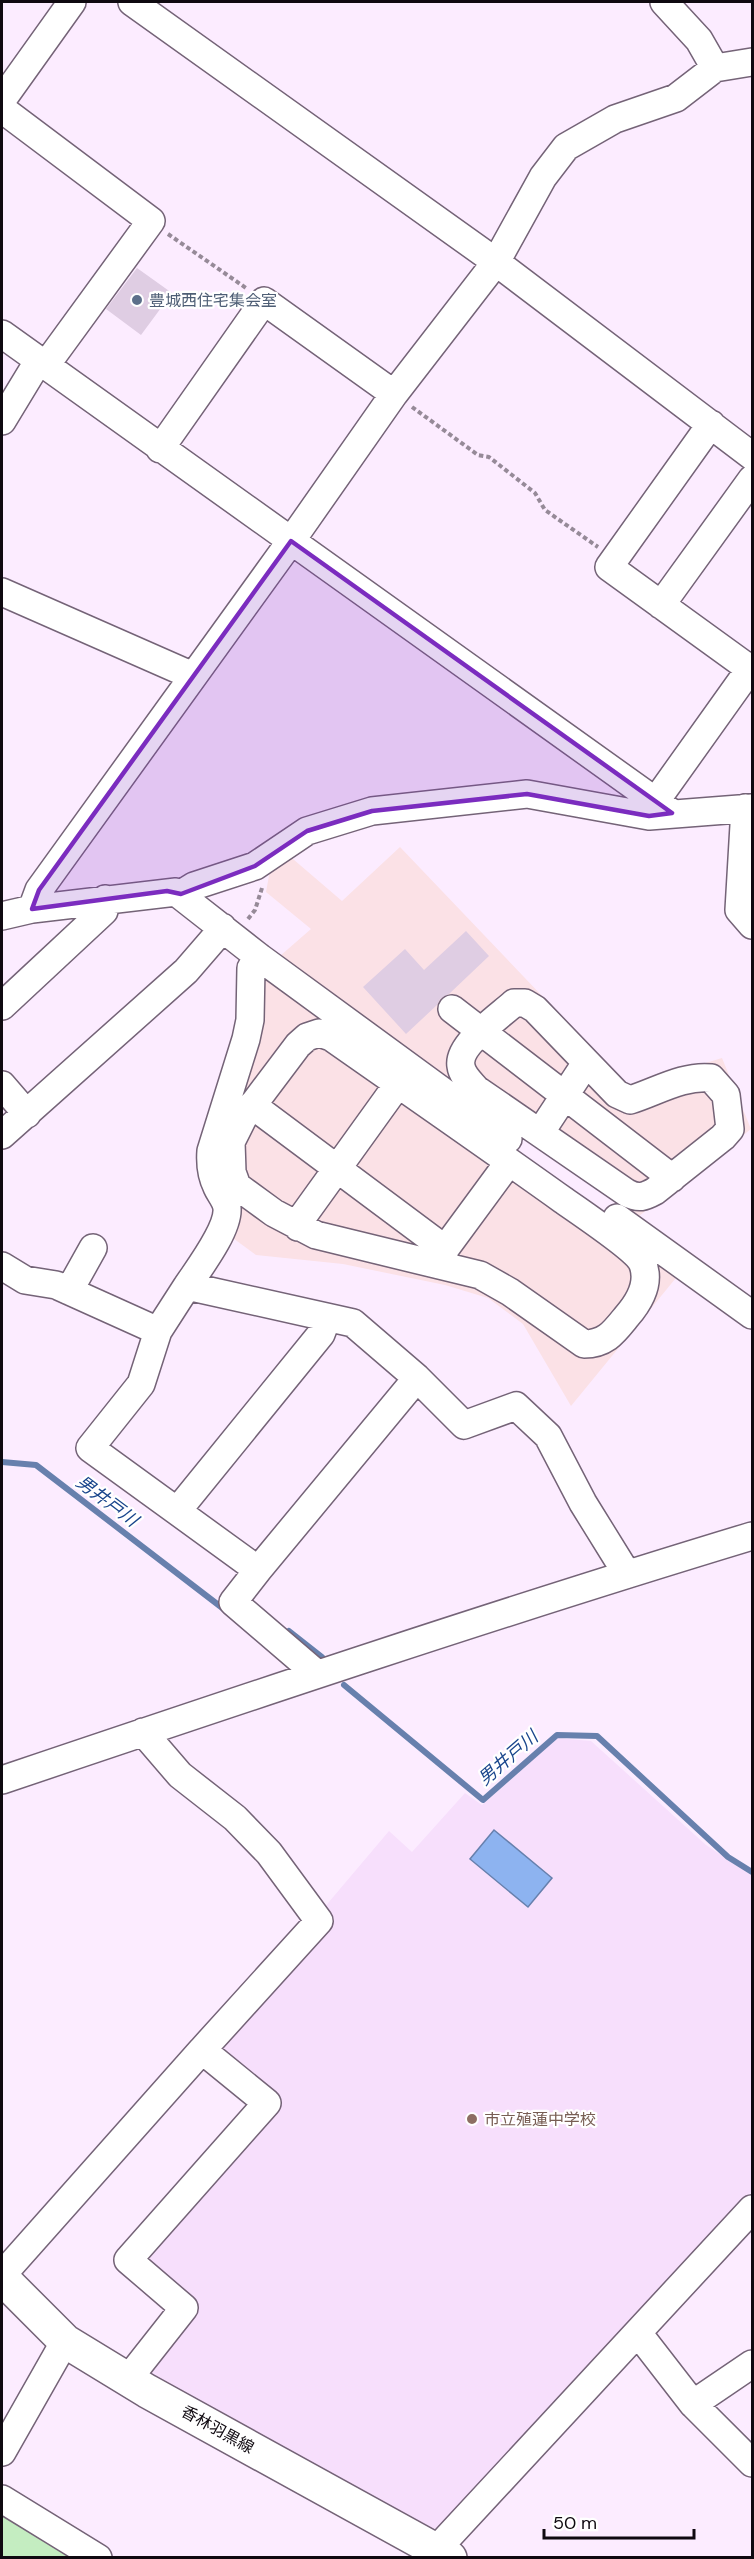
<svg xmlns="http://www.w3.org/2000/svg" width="754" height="2559" viewBox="0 0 754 2559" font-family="'DM Sans','Noto Sans JP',sans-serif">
  <rect width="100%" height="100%" fill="#fcecff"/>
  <path fill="#fbe1e6" d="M400 847 626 1084 633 1085 722 1058 751 1129 639 1216 442 1077 403 1070 680 1273 571 1406 523 1324 488 1298 445 1285 343 1264 256 1255 226 1233 217 1148 257 976 311 929 266 892 270 870 286 853 342 901Z"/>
  <path fill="#f7dffc" d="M557 1738 591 1741 706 1845 752 1876V2191L440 2526 431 2530 151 2374 149 2367 195 2308 144 2256 280 2100 222 2052 221 2043 323 1909 389 1831 412 1852 465 1793 482 1805Z"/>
  <path fill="#c4edc1" d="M2 2513 79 2557H2Z"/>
  <path fill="#8db3f0" stroke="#6780ad" stroke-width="1.5" d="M494 1830 552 1878 528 1907 470 1859Z"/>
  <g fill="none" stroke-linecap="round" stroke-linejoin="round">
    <path stroke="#6780ad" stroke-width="6" d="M2 1462 36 1465 225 1610
      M289 1631 322 1657
      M344 1685 483 1800 557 1735 597 1736 728 1857 752 1872"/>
  </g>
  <path fill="#dfcde3" d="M137 268 172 293 141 335 106 309Z
    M466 931 489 956 449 994 440 999 437 1005 406 1034 363 987 405 949 424 970Z"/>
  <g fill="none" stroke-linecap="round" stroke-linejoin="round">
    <g stroke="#746377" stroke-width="30">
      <path id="minor" d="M132 2 496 262 752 456
        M664 2 699 40 715 68
        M2 100 72 2
        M2 109 151 221 46 365
        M2 334 672 813
        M2 421 39 360
        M711 424 609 567 750 669
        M160 449 264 301 394 394
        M2 592 193 676
        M661 605 752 479
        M655 802 752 666
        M745 808 739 910 752 925
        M181 894 194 886 255 866 307 831 372 811 527 794 649 816 752 808
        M32 909 39 890 291 541 394 394 496 262 543 177 566 147 615 119 676 98 715 68 752 62
        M2 916 32 909 176 892 259 957 508 1139
        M514 1003H525L535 1009 617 1094 630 1100C656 1092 683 1075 711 1078L726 1095 730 1129 723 1137 655 1191C644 1197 639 1199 627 1193L476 1089C470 1082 462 1075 461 1066 457 1045 500 1016 514 1003Z
        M2 1006 104 911 105 899
        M452 1009 672 1178
        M319 1033 331 1037C408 1091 486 1145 563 1200 579 1211 635 1249 642 1262 651 1282 640 1301 627 1316 614 1332 606 1344 584 1344L510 1292 480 1275 316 1235 274 1213 237 1186 232 1172 231 1142 243 1118 298 1045 307 1037Z
        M2 1085 27 1114
        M252 1105 445 1249
        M540 1133 586 1063
        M2 1135 186 971 218 934 222 927
        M617 1218 752 1315
        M298 1227 303 1216 398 1084
        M442 1264 445 1249 509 1162
        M2 1266 25 1280 56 1285 158 1331
        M187 1286C199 1268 229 1229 227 1208 226 1200 220 1194 217 1187 211 1175 210 1164 211 1151L246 1039 250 1020 251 968 259 957
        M69 1291 93 1248
        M178 1510 321 1334 327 1318
        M258 1570 417 1378
        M317 1674 233 1602 258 1570 90 1448 141 1384 158 1331 187 1286 353 1323 417 1378 464 1425 516 1406 548 1436 583 1503 627 1574
        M2 1780C251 1696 501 1612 752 1536
        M2 2275 202 2050
        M638 2333 693 2404 752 2463
        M128 2379 184 2308 128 2260 267 2103 202 2050 319 1921 269 1853 235 1818 180 1775 143 1732
        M693 2404 752 2364
        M2 2452 65 2341
        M2 2499 98 2558
        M437 2549 752 2209"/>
    </g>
    <g stroke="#746377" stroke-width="36">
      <path id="major" d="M2 2278 65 2341 147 2391 450 2558"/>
    </g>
    <path stroke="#968a98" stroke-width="4" stroke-dasharray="4.5 3" stroke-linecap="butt" d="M168 234 246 288
      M412 407 478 455 489 457 535 493 545 510 598 547
      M248 919 255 910 262 888"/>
    <use href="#minor" stroke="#fff" stroke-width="27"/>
    <use href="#major" stroke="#fff" stroke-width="33"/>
  </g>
  <path fill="#7b2cbf" fill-opacity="0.2" stroke="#7b2cbf" stroke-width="4.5" stroke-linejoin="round" d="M291 541 672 813 649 816 527 794 372 811 307 831 255 866 181 894 167 891 32 909 39 890Z"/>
  <circle fill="#5c6f8a" stroke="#fff" stroke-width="2" cx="137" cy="300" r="6"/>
  <circle fill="#8d6e63" stroke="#fff" stroke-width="2" cx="472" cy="2119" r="6"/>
  <g text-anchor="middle" stroke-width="4.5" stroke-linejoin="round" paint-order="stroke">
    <g font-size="16" fill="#4e5e75" stroke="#fff" text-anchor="start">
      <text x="149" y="306">豊城西住宅集会室</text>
    </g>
    <g font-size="16" fill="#785e54" stroke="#fff" text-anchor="start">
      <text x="484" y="2125">市立殖蓮中学校</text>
    </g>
    <g font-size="16" fill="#0f0910" stroke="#fff">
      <text transform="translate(218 2429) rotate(29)" y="6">香林羽黒線</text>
    </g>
    <g font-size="18" font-style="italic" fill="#19458c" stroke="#fff">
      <text transform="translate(107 1501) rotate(37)" y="6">男井戸川</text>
      <text transform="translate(508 1758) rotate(-41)" y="6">男井戸川</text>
    </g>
  </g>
  <rect width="754" height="2559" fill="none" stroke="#0f0910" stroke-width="6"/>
  <path d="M544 2529v9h150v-9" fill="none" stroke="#0f0910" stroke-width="3"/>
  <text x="553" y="2529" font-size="18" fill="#0f0910" stroke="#ffffff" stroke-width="4.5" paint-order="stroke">50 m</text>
</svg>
